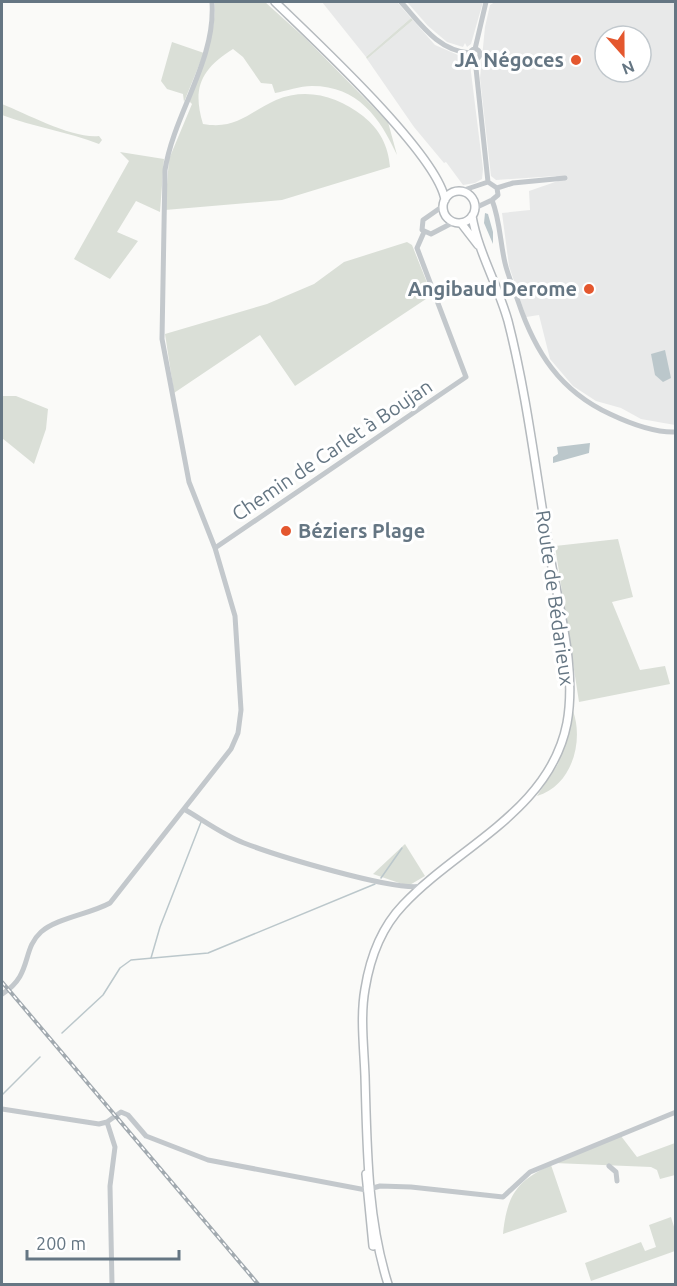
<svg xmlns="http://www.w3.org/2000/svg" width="677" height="1286" viewBox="0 0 677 1286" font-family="Ubuntu,sans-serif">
  <rect width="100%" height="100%" fill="#fafaf8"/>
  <path fill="#e8e9e9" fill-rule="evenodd" d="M322 2H397L411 18 366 57Z
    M407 2H483L471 44 467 47 465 43 463 47 447 42 428 26Z
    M495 2H675V425L641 419 621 408 596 401 573 386 550 359 539 315 526 317 509 266 502 213 530 210 529 191 558 181 556 176 496 180 491 176 480 78 485 27 490 5ZM605 36H641V72H605Z
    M413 20 435 45 465 58 470 64 483 169 482 179 475 183 463 185 446 162 444 163 414 127 367 59Z"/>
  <path fill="#dadfd7" d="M215 2H265L306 39 388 122 397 155C380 118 358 86 312 86 300 86 286 91 275 93L272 84 261 83 243 57 233 49C201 69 192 88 203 124 237 130 249 112 276 100 306 87 338 96 363 116 380 130 388 145 390 167L282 200 165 210 169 159 192 104 189 101C203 69 215 37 215 2Z
    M411 18 413 20 367 59 366 57Z
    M172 42 204 53 184 102 183 94 167 89 161 81Z
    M2 104C27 114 73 139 99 136L102 140 99 144C68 132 34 127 2 115Z
    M120 152 164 159 160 212 136 201 117 232 138 241 110 279 74 259 129 161Z
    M407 242 412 245 432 295 295 386 260 335 174 393 165 334 267 304 314 284 344 262Z
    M2 396H16L48 409 46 429 34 464 2 438Z
    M618 539 633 597 612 602 640 670 665 666 670 684 579 702 555 546Z
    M573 711C584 741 572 786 537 796L558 764Z
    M405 844 425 876 408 886 373 874Z
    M621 1136 637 1157 675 1143V1175L660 1179 657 1170 651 1167 554 1163Z
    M551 1165 567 1212 503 1234C507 1196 516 1181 551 1165Z
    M671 1217 675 1230V1251L591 1281 585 1263 641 1242 645 1251 656 1247 649 1225Z"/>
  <path fill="#bbc7cb" d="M485 213 488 214 493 232V244L484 223Z
    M665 350 671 378 663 382 655 375 651 354Z
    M590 443 589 453 553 463V457L558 454 557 447Z"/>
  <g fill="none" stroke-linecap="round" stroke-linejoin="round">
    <path stroke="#bbc7cb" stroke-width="1.5" d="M381 878 402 848
      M151 958 160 927 201 822
      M62 1033 103 995 120 968 131 960 208 953 375 884
      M2 1095 40 1057"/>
    <g stroke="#b5babe" stroke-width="10">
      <path id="major" d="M275 2C312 38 438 154 445 200
        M443 207a16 16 0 1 1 32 0a16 16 0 1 1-32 0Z
        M461 223 478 245
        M366 1174 373 1246
        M388 1284C367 1218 367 1145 365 1076 364 1048 360 1017 365 989 370 958 381 928 403 905 458 846 550 811 567 723 577 668 558 605 549 550 536 474 527 395 508 321 498 285 478 252 472 216"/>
    </g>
    <path stroke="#c3c8cc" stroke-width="5" d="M401 2C420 23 438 51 470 53
      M470 54a5 5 0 1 1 10 0a5 5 0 1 1-10 0Z
      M475 49 486 2
      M475 59 488 182
      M497 188 513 183 565 178
      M461 191 488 182
      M492 200C500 220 500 242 505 263 508 276 514 289 518 301 535 352 560 391 610 414 629 423 654 433 676 432
      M443 206 423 220 422 230 431 234 454 222
      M475 208 492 200 498 195 497 188 488 182
      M215 548 466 377 417 248 424 232
      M184 809C203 820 223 835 244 843 275 855 395 892 422 886
      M2 994C33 975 21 950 41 932 57 918 90 914 110 903L231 749 238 733 241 710 235 616 215 548 189 482 162 339 165 170C174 113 216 61 212 2
      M2 1109 99 1124 107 1122 121 1112 128 1115 146 1136 208 1160 366 1190 380 1186 411 1187 503 1197 530 1172 676 1112
      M107 1122 115 1147 110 1186 112 1284
      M609 1166 616 1172 617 1181"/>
    <use href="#major" stroke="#fff" stroke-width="7"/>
    <g stroke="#a2aab0" stroke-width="4">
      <path id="rail" d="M2 982 258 1284"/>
    </g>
    <use href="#rail" stroke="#fff" stroke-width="1.5" stroke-dasharray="4.5" stroke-linecap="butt"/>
  </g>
  <g fill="#e4572e" stroke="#fff" stroke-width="2">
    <circle cx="576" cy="60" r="6"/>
    <circle cx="589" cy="289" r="6"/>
    <circle cx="286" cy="531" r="6"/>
  </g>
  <g text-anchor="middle" stroke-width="6" stroke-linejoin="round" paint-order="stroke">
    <g font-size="20" font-weight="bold" fill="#657683" stroke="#fff" text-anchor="end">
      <text x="564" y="67">JA Négoces</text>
      <text x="577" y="296">Angibaud Derome</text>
      <text x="298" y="538" text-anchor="start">Béziers Plage</text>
    </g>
    <g font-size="20" fill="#657683" stroke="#fff">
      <text transform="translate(332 450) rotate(-34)" y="7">Chemin de Carlet à Boujan</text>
      <text transform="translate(555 598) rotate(82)" y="7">Route de Bédarieux</text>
    </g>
  </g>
  <rect width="677" height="1286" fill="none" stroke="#657683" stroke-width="6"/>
  <g transform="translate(623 54) rotate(159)"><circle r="28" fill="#ffffff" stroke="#c1c8cd" stroke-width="1.5"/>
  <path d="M0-4.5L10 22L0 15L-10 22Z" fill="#e4572e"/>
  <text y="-9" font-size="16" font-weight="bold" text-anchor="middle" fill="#657683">N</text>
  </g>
  <path d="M27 1250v9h152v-9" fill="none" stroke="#657683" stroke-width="3"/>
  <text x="36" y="1250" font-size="18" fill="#657683" stroke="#ffffff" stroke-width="4.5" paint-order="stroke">200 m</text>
</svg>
